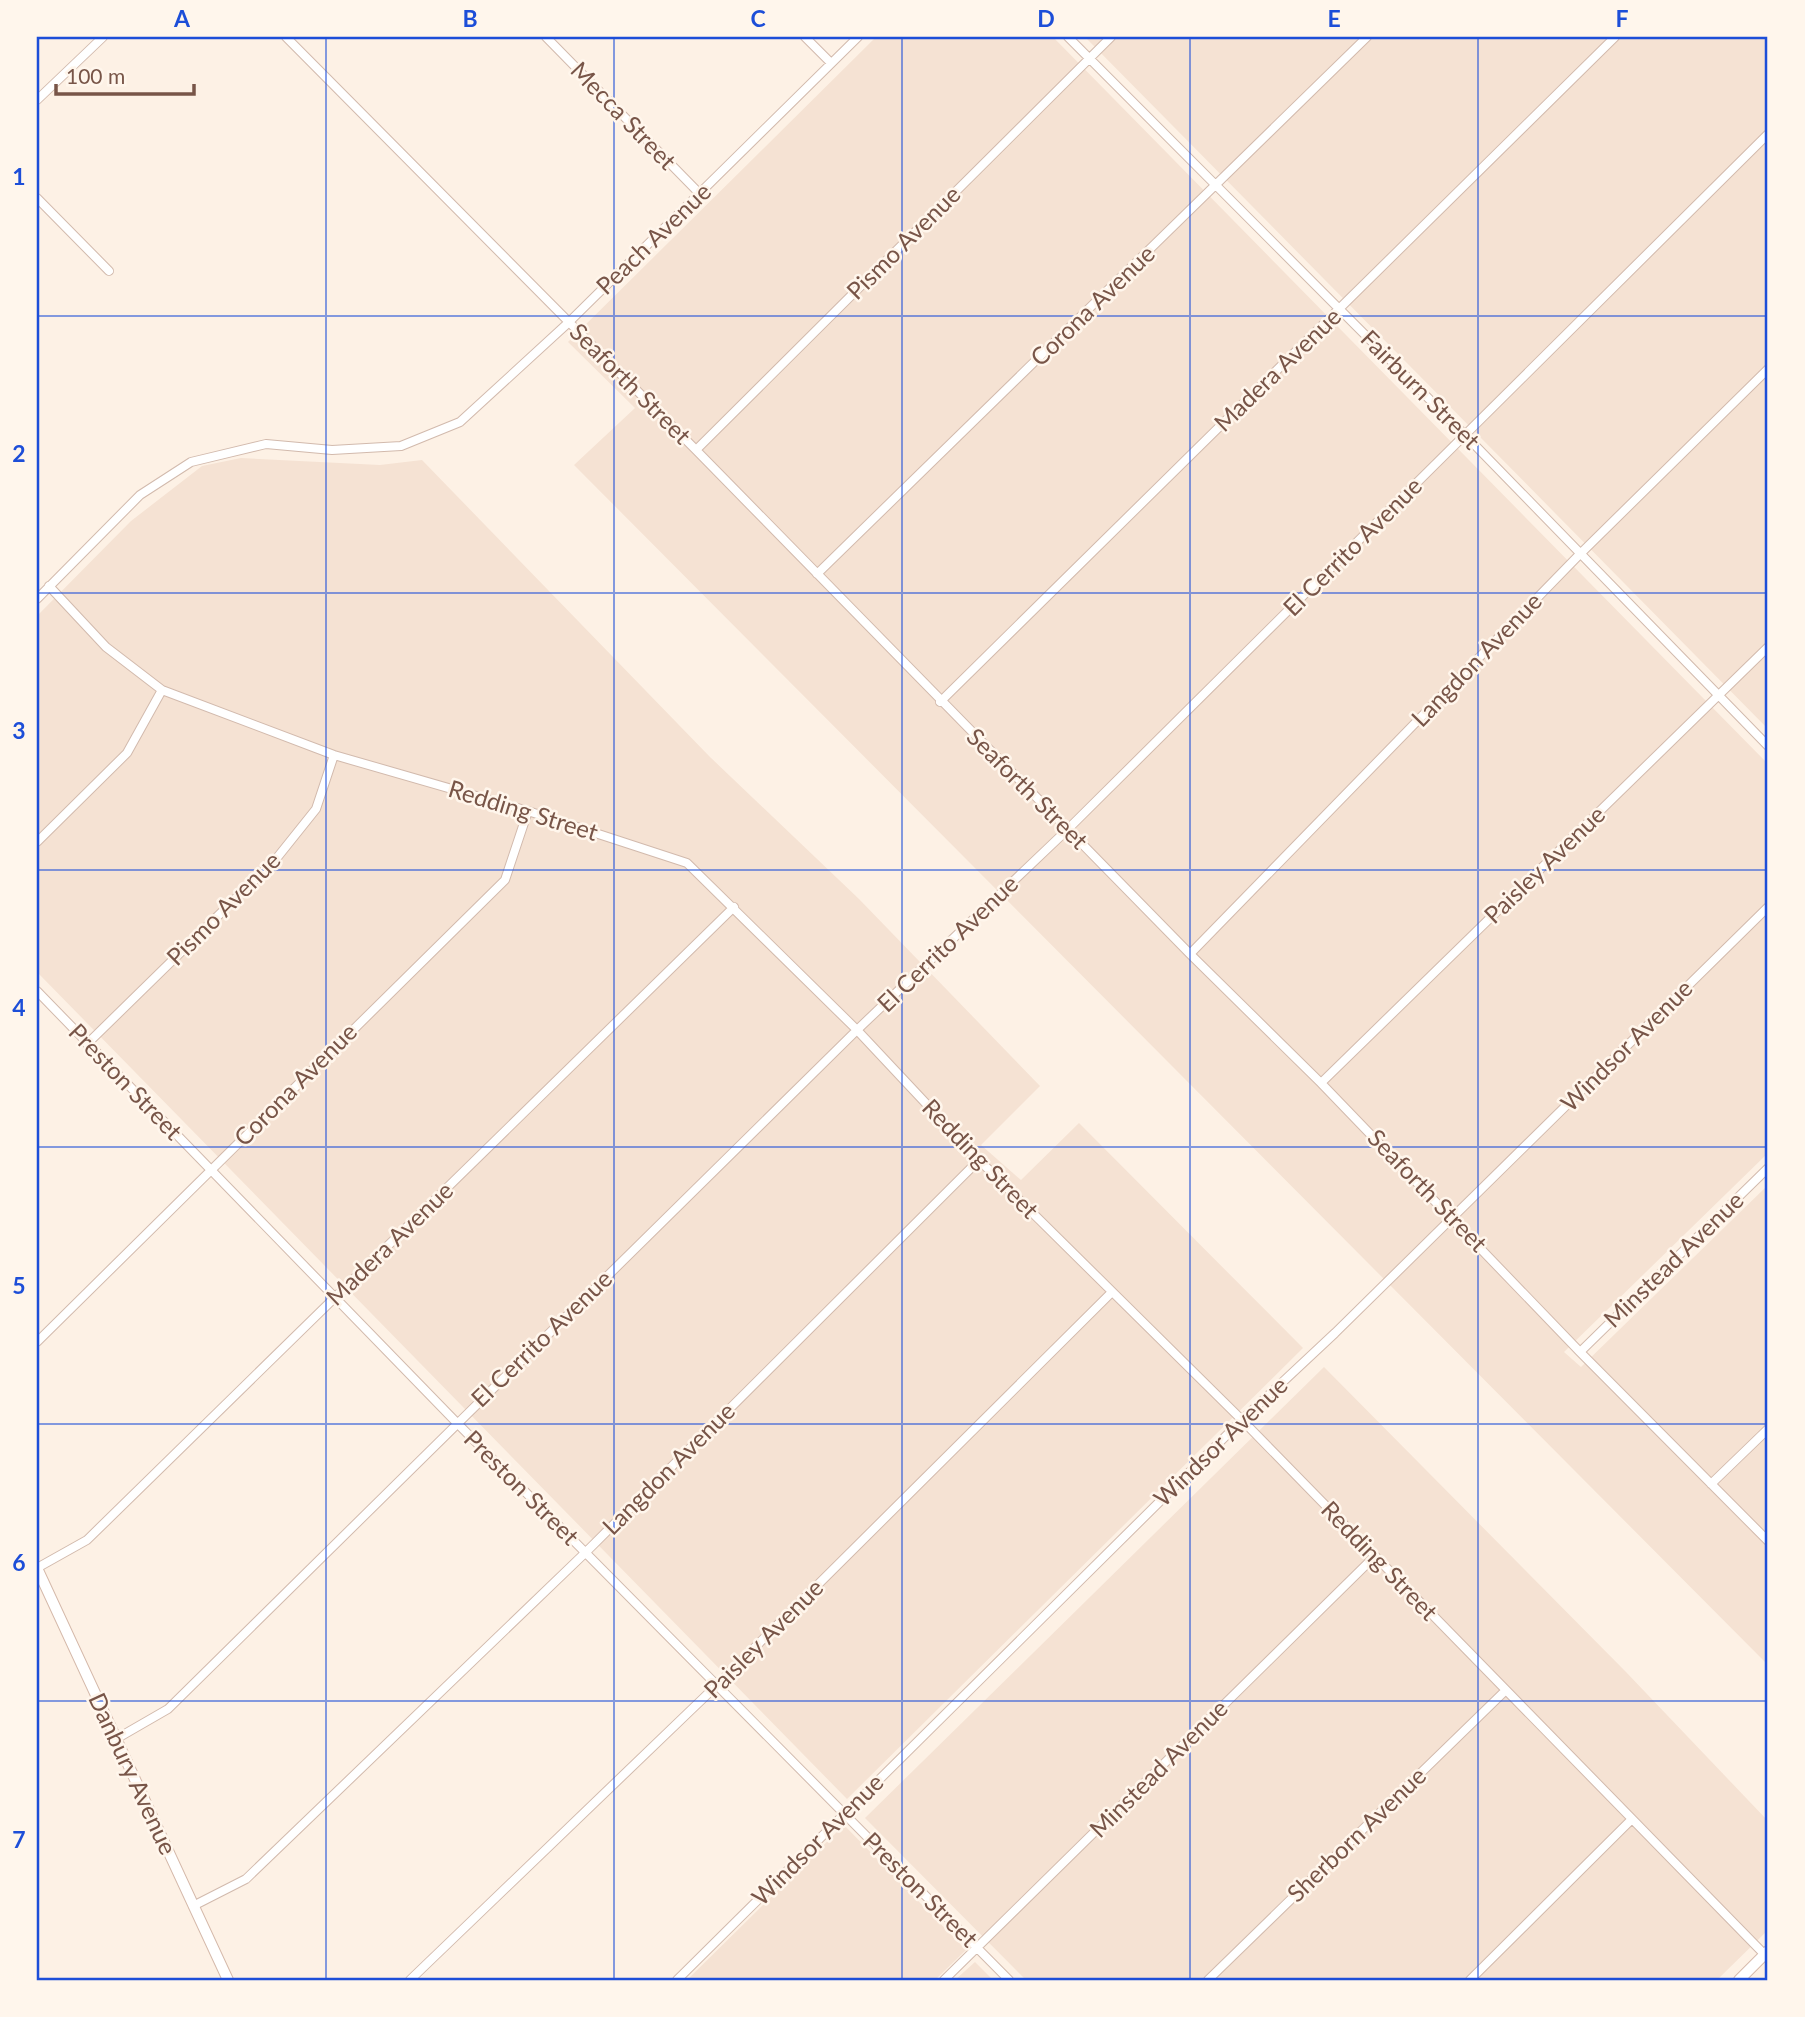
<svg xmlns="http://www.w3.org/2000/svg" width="1805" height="2017" viewBox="0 0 1805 2017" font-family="Lato,sans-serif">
  <rect width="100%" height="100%" fill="#fdf1e5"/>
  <path fill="#f5e2d3" d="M876 37H1053L1768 764V1153L1564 1352 1581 1367 1768 1185V1665L574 465 635 408 568 342Z
    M1085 37H1768V729L1482 439Z
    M241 458 380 465 422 460 710 757 859 899 1040 1086 981 1145 1021 1180 1079 1123 1303 1348 847 1799 37 972V616L131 521 202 466Z
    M1324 1367 1626 1672 1768 1821V1930L1717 1980H1026L865 1818Z
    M844 1825 966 1950 935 1980H687Z
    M975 1962 993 1980H955Z"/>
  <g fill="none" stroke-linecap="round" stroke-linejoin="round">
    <g stroke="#d2baad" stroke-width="10">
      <path id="street" d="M286 37 696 450 1190 954 1321 1083 1580 1352 1768 1541
        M546 37 700 194
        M805 37 831 63
        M1068 37 1465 435 1768 746
        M37 100 103 37
        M37 198 109 271
        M696 450 1111 37
        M817 574 1367 37
        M49 586 106 647 162 690 334 755 528 811 687 863 857 1030 979 1160 1242 1420 1768 1958
        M37 599 140 495 191 462 266 444 332 450 401 446 460 422 568 323 858 37
        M940 702 1615 37
        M37 842 127 753 162 690
        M1190 954 1579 555 1768 369
        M37 991 457 1423 1009 1980
        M87 1044 276 859 316 809 334 755
        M1321 1083 1768 647
        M37 1342 505 880 528 811
        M1580 1352 1768 1168
        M1711 1484 1768 1429
        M37 1568 87 1540 734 907
        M116 1739 168 1709 857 1030 1067 830 1768 134
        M193 1906 246 1879 585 1553 979 1160
        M410 1980 717 1685 1112 1292
        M677 1980 1242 1420 1335 1333 1768 907
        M944 1980 1374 1557
        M1208 1980 1506 1690
        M1470 1980 1631 1820"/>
    </g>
    <g stroke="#d5b9aa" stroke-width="12">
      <path id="secondary" d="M37 1568 228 1980
        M1739 1980 1768 1951"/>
    </g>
    <use href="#street" stroke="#fff" stroke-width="8"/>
    <use href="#secondary" stroke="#fff" stroke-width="10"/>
  </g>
  <path fill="none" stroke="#1d4ed8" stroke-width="2" stroke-opacity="0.55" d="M326 37V1980M614 37V1980M902 37V1980M1190 37V1980M1478 37V1980M37 316H1768M37 593H1768M37 870H1768M37 1147H1768M37 1424H1768M37 1701H1768"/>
  <g text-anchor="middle" stroke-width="5" stroke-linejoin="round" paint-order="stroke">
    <g font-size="24" fill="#785548" stroke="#fff6ec">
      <text transform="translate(623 116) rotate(46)" y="8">Mecca Street</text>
      <text transform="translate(654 239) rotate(-44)" y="8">Peach Avenue</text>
      <text transform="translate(904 243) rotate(-45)" y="8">Pismo Avenue</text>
      <text transform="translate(1093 306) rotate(-44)" y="8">Corona Avenue</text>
      <text transform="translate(1278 370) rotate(-44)" y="8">Madera Avenue</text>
      <text transform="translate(630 384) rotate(45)" y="8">Seaforth Street</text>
      <text transform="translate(1420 390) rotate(45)" y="8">Fairburn Street</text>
      <text transform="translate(1353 547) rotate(-45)" y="8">El Cerrito Avenue</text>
      <text transform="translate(1477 660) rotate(-46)" y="8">Langdon Avenue</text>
      <text transform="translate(1027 789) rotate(45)" y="8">Seaforth Street</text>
      <text transform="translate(523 811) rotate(17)" y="8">Redding Street</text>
      <text transform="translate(1545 865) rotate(-44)" y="8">Paisley Avenue</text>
      <text transform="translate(224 909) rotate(-45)" y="8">Pismo Avenue</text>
      <text transform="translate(948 944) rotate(-44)" y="8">El Cerrito Avenue</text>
      <text transform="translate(1627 1046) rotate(-45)" y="8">Windsor Avenue</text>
      <text transform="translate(125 1082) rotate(46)" y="8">Preston Street</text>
      <text transform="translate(296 1085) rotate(-45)" y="8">Corona Avenue</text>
      <text transform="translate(980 1159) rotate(46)" y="8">Redding Street</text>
      <text transform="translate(1427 1191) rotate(46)" y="8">Seaforth Street</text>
      <text transform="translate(390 1244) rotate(-44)" y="8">Madera Avenue</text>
      <text transform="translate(1674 1260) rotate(-44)" y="8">Minstead Avenue</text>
      <text transform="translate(542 1339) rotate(-44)" y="8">El Cerrito Avenue</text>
      <text transform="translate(1221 1442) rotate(-44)" y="8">Windsor Avenue</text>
      <text transform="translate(669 1469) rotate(-45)" y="8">Langdon Avenue</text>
      <text transform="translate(521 1488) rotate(45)" y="8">Preston Street</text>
      <text transform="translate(1379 1561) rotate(46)" y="8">Redding Street</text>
      <text transform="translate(764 1639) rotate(-45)" y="8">Paisley Avenue</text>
      <text transform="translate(1159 1769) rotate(-45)" y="8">Minstead Avenue</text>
      <text transform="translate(132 1774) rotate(65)" y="8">Danbury Avenue</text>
      <text transform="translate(1357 1835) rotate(-44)" y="8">Sherborn Avenue</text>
      <text transform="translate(818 1840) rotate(-45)" y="8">Windsor Avenue</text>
      <text transform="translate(920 1890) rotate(45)" y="8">Preston Street</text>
    </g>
  </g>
  <rect width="1805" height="2017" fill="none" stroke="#fff6ec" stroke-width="77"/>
  <path d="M56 84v10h138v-10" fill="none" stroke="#785548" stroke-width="3.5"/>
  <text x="66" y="84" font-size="21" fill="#785548" stroke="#fff6ec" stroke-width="5" paint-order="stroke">100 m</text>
  <rect x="38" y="38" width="1728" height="1941" fill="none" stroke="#1d4ed8" stroke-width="2.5"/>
  <g font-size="23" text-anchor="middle" font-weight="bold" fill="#1d4ed8">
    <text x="182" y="27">A</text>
    <text x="470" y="27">B</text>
    <text x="758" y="27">C</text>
    <text x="1046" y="27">D</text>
    <text x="1334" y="27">E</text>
    <text x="1622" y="27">F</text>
    <text x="19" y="185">1</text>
    <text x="19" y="462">2</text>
    <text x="19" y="739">3</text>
    <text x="19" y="1016">4</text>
    <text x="19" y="1294">5</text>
    <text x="19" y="1571">6</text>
    <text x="19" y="1848">7</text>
  </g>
</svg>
